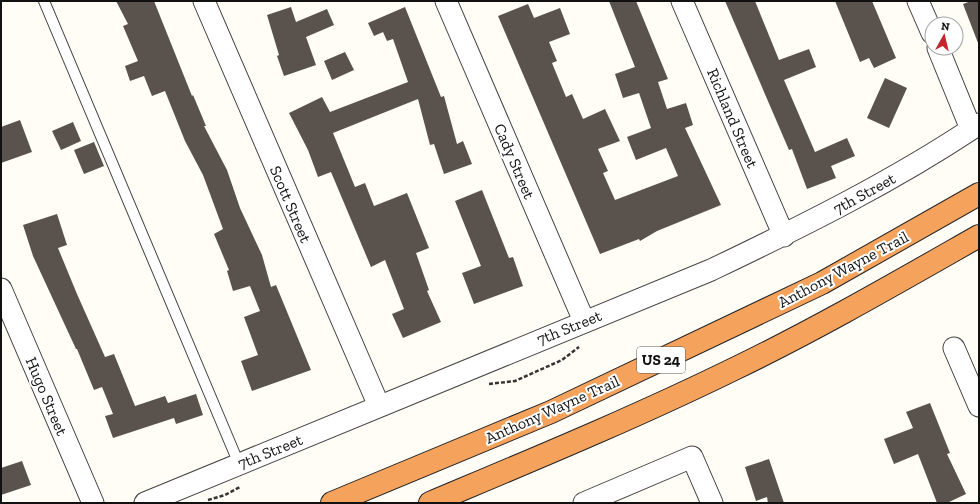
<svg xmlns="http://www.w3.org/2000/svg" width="980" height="504" viewBox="0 0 980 504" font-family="'Zilla Slab',serif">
  <rect width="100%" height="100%" fill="#fffdf5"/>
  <path fill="#5a524d" d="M116 1H154L192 96 193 95 206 126H204L227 170 240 208 262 255 271 287 276 285 311 370 252 391 241 361 258 355 244 317 260 311 250 286 233 291 227 271 229 270 214 234 223 229 203 175 185 141 165 91 152 96 144 76 130 81 125 66 138 61 123 26 128 24Z
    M609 1H636L668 79 658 82 667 109 686 103 693 125 685 128 721 205 657 231 640 241 639 239 600 254 498 16 528 4 534 18 560 8 570 34 549 42 557 61 552 63 566 97 572 94 583 119 605 109 620 141 598 149 608 171 603 173 615 200 678 176 666 148 636 160 627 137 651 128 639 93 623 98 615 74 635 67Z
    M725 1H755L779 60 809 49 816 67 784 80 815 152 847 138 855 156 831 166 836 178 807 189 792 149 789 150Z
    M835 1H872L896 58 874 68 869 58 860 62Z
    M971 1H979L978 43 963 4Z
    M291 7 296 22 327 9 334 25 306 37 316 65 284 76 277 56 279 55 267 15Z
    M405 7 441 97 444 96 457 144 463 141 472 164 444 174 434 144 430 145 418 99 333 133 355 187 365 183 374 206 407 193 429 248 416 253 429 290 427 291 441 322 403 338 392 314 404 309 385 260 371 267 331 172 318 177 308 150 289 113 322 97 330 112 408 82 393 39 387 41 383 32 374 36 368 23Z
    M345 52 354 70 332 80 324 61Z
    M885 78 907 88 889 128 867 118Z
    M20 120 32 152 1 163V127Z
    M73 122 81 141 61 150 52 131Z
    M94 142 104 166 84 174 74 150Z
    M482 190 509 258 513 257 523 286 474 304 462 273 481 266 455 201Z
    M57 214 67 245 58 248 77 294 105 357 114 354 135 406 165 396 168 403 196 394 203 415 176 424 174 418 113 438 105 416 113 414 102 387 94 390 77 349H76L33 256 23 225Z
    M930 403 950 453 947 454 966 494 947 503H937L918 454 894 464 884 439 913 428 906 412Z
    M769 459 784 503H768L767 497 756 501 745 467Z
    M22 461 31 485 1 495V468Z"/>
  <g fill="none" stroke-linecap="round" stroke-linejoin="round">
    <g stroke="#444" stroke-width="12">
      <path id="lane" d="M44 1 239 464"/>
    </g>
    <g stroke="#444" stroke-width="23">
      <path id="street" d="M204 1 379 406
        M446 1 584 321
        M682 1 784 236
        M918 1 932 33
        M938 48 971 129
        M1 289 93 503
        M954 348 979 406
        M145 503 711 270C803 226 894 181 979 124
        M584 503 692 457 712 503"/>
    </g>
    <g stroke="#222" stroke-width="24">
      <path id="highway" d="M332 503 551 412 822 283 979 194
        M430 503C532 460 634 418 734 369 817 329 898 282 979 236"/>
    </g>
    <path stroke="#333" stroke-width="2.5" stroke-dasharray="4 2" stroke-linecap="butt" d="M489 384 515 381 562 360 579 347
      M208 500 225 495 240 487"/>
    <use href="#lane" stroke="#fff" stroke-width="10"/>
    <use href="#street" stroke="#fff" stroke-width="21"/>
    <use href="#highway" stroke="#f5a25d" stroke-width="22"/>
  </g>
  <g text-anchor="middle" stroke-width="4" stroke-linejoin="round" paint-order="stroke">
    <rect fill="#fff" stroke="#585858" stroke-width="1" x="637" y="347" width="48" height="26" rx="3"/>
    <g font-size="15" font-weight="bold" fill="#111">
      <text x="661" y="365">US 24</text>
    </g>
    <g font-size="16" fill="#111" stroke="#fff">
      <text transform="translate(733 118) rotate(67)" y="6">Richland Street</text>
      <text transform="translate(515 161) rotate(67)" y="6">Cady Street</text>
      <text transform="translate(864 193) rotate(-29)" y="6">7th Street</text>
      <text transform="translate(291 204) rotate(67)" y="6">Scott Street</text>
      <text transform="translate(843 269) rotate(-28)" y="6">Anthony Wayne Trail</text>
      <text transform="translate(569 327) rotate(-22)" y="6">7th Street</text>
      <text transform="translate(47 396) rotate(67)" y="6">Hugo Street</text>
      <text transform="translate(552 409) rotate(-24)" y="6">Anthony Wayne Trail</text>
      <text transform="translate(270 451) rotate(-22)" y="6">7th Street</text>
    </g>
  </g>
  <rect width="980" height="504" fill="none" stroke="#111111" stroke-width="4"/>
  <g transform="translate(944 36) rotate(8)"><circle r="19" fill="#ffffff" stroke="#a0a0a0"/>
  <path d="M0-3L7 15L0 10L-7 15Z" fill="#c4262e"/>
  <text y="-6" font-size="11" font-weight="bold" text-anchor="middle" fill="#111111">N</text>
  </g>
</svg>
